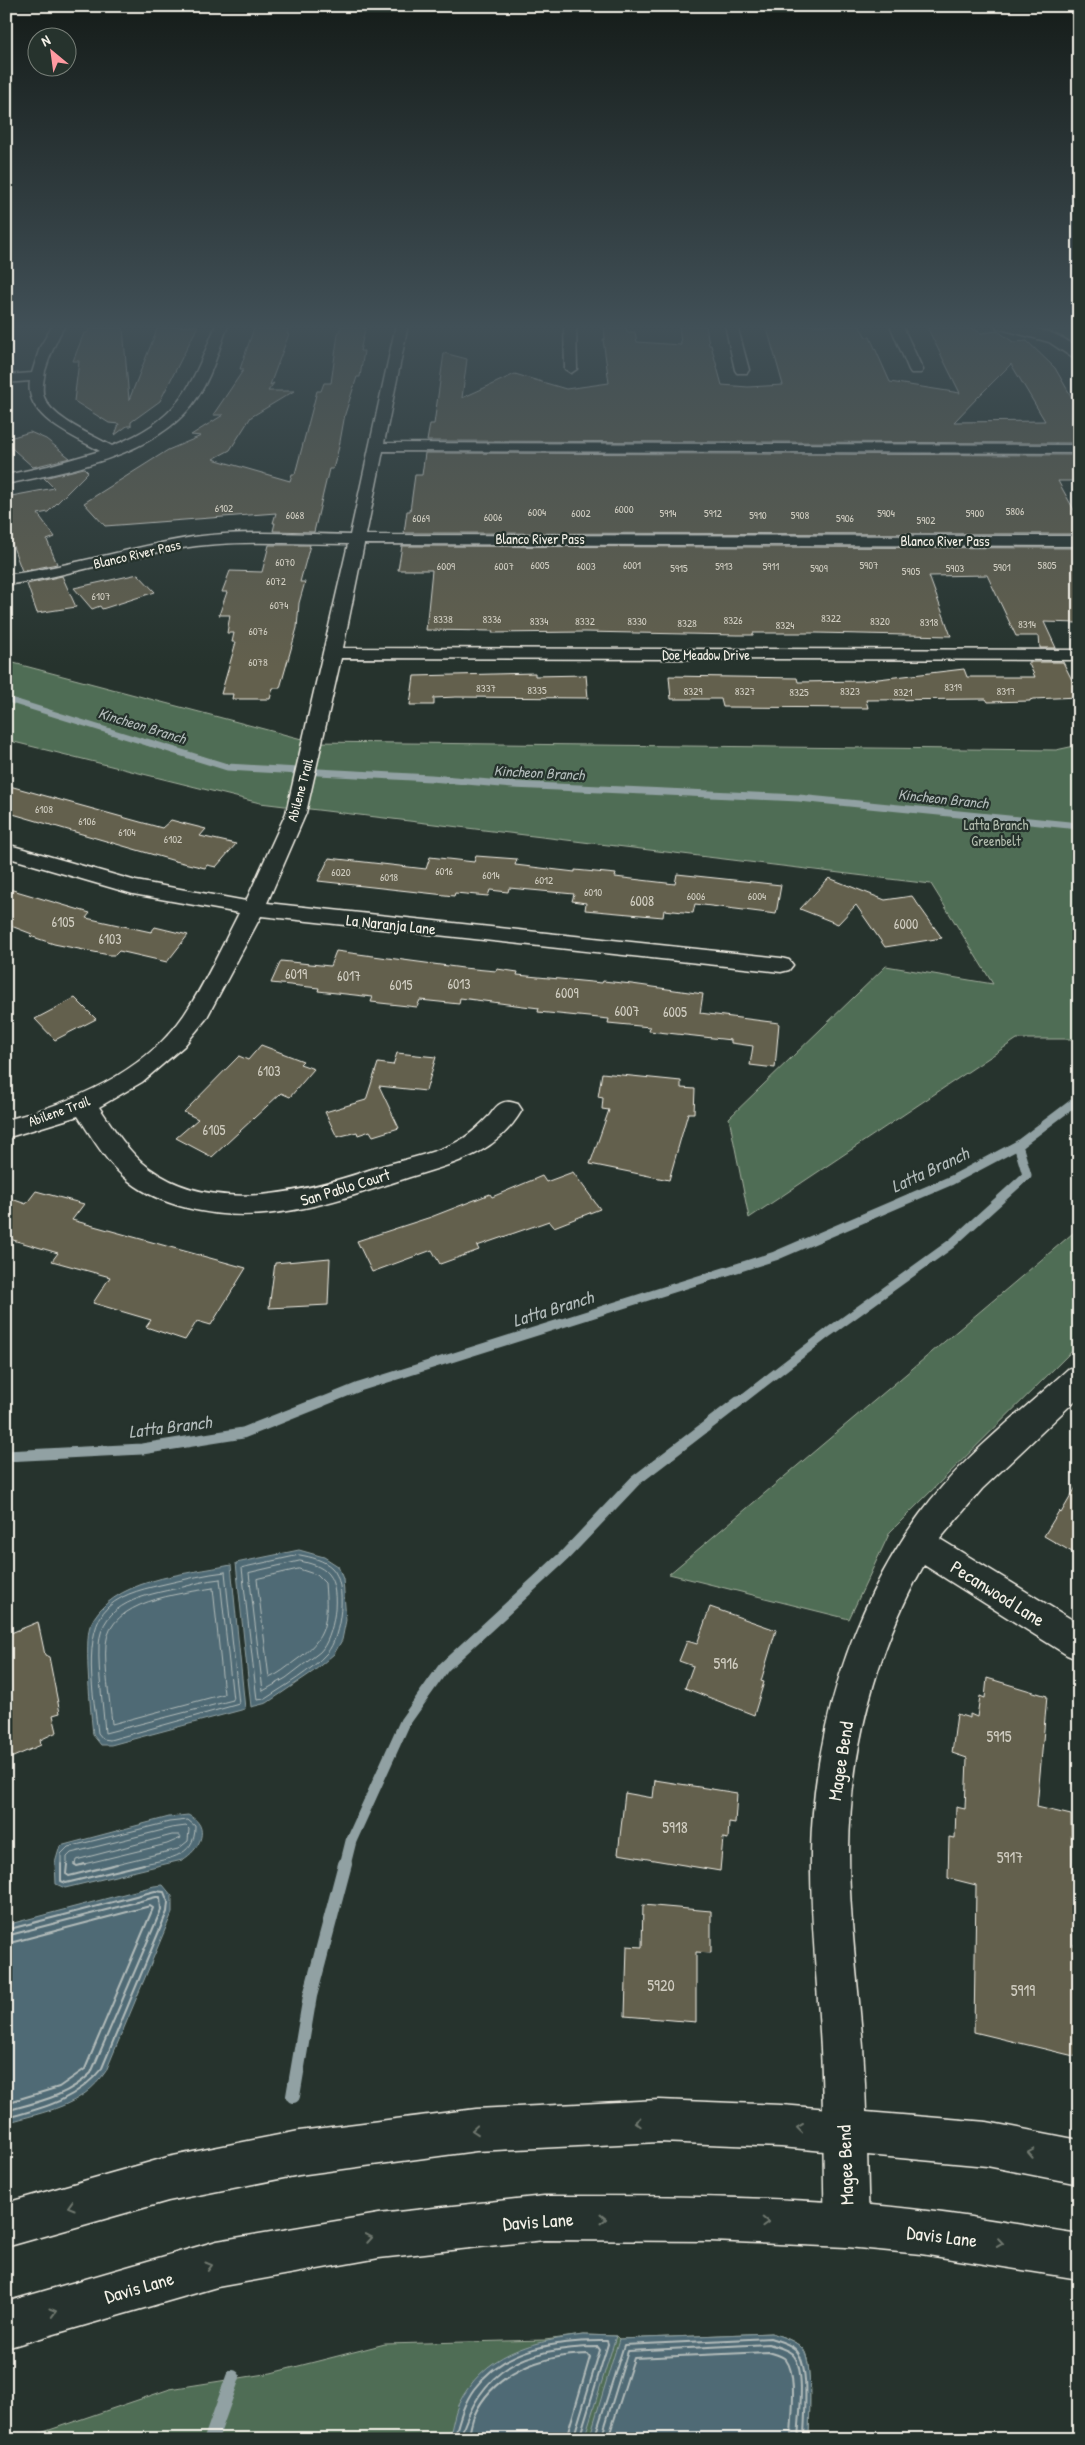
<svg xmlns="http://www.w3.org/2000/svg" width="1085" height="2445" viewBox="0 0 1085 2445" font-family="'Patrick Hand',sans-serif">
  <rect width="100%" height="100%" fill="#26332d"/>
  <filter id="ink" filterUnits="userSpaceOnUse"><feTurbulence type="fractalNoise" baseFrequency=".02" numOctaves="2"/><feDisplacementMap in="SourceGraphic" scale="10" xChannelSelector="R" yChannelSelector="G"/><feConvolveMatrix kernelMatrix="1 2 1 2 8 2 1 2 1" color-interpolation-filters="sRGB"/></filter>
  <g filter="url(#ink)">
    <path fill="#506d55" stroke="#a2af9e" d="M1001 325H1079V340H1056Z
      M6 661 313 742 1056 750 1079 745V1039H1017L749 1218 729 1118 886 966 993 984 931 884 260 803 6 740Z
      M1079 1228V1344L890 1532 849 1619 669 1574Z
      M772 2333C782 2337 795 2340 803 2349 813 2361 809 2421 809 2439H23L170 2389 271 2373 385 2344 545 2340 583 2335 616 2336 619 2339Z"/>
    <path fill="#4f6b75" stroke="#91a1a3" d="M299 1550 324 1557 338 1566 343 1579 346 1620 342 1640 334 1654 314 1671 267 1703 251 1707 236 1563Z
      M231 1565 245 1709 111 1745H101L93 1735C91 1714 84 1643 90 1626 109 1579 187 1574 231 1565Z
      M188 1815C212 1826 200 1850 182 1860L65 1888 56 1884 55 1863 60 1846 169 1817Z
      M163 1885 172 1896V1913L106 2071C82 2107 46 2111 6 2123V1925L154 1886Z
      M772 2333C782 2337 795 2340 803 2349 813 2361 809 2421 809 2439H589L619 2339Z
      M583 2335 616 2336 584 2439H449C452 2428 454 2415 458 2405 484 2353 530 2342 583 2335Z"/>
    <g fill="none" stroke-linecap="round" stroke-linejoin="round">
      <path stroke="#b2bbba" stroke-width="1" d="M300 1555C311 1557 324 1560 332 1568 348 1584 341 1637 327 1653 310 1672 286 1685 265 1699L257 1700 242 1568Z
        M300 1561C309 1563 322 1566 328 1574 342 1590 334 1638 320 1652L286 1678 263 1691 249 1573Z
        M299 1569 317 1575 325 1583C328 1621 328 1638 295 1661 287 1667 279 1674 269 1678L257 1579Z
        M225 1572 239 1704 110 1740 103 1739 98 1733C94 1699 81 1633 108 1607 124 1592 148 1588 169 1583 187 1579 206 1574 225 1572Z
        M220 1579 233 1700 105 1733C103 1704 98 1674 99 1645 101 1602 146 1595 179 1588 192 1585 206 1580 220 1579Z
        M213 1588 224 1694 112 1724C110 1700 104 1667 106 1644 110 1600 179 1594 213 1588Z
        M61 1865V1854L68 1847 169 1822 188 1820 195 1826C196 1859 164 1859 139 1865
        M67 1865V1857L71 1853 171 1828 186 1826 189 1829 188 1841 178 1849 112 1865
        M75 1865 76 1860 172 1835H179L181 1838 167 1844 80 1865"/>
      <path stroke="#b2bbba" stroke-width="2" d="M61 1864V1881L66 1883 144 1864
        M67 1864 66 1874 69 1876 117 1864
        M74 1864 77 1866 85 1864
        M6 1930 155 1891 164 1892 168 1902 167 1912 102 2068C77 2100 43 2108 6 2118
        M6 1936 156 1897H160L161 1910 91 2073C67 2097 37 2102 6 2111
        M6 1944 150 1906 153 1908 85 2069 59 2087 6 2103
        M454 2439C459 2422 463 2404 474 2389 505 2347 559 2340 607 2341L608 2344 579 2439
        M460 2439C480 2367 528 2347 598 2347L600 2350 573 2439
        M468 2439C470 2432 471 2424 474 2416 493 2372 544 2355 588 2354L590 2357 566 2439
        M594 2439 624 2345 770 2338C779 2341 789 2343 795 2349 811 2364 804 2418 804 2439
        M601 2439 628 2351 769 2344C777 2347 789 2349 794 2356 806 2372 799 2419 798 2439
        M608 2439 634 2358 768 2352C774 2354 782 2355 786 2360 798 2375 791 2420 791 2439"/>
      <path stroke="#91a1a3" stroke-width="5.5" d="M6 699 151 744"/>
      <path stroke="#91a1a3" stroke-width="7" d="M147 742 227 767 431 778 513 785 799 798 1079 826"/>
      <path stroke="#91a1a3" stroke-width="9" d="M317 1404 359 1387 775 1256 952 1180 1018 1145 1079 1099
        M736 1404 829 1332 951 1244 1027 1175 1018 1145"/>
      <path stroke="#91a1a3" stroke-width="11" d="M6 1456 142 1449 243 1433 321 1402
        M345 1865 351 1841 405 1722 444 1667 564 1556 635 1481 738 1402"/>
      <path stroke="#91a1a3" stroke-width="14" d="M293 2096 310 1996 345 1864
        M211 2439 233 2377"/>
    </g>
    <path fill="#63604d" stroke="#f4f1e8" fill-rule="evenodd" d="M255 325H289L287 334H289L270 385 274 383 268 391H294L251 417 230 450 213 459 290 481 292 474H295L317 391H321L324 383H331L338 334 342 325H366L360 351H364L360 377H357L345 414 339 447 333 469H329L314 532 273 531 275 523H273L276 513 105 526 84 503 168 450 201 436 191 435 223 415H213L244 369H240Z
      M604 325H626L627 332H635L637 342 681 345 679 325H706L709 345H711L722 385 748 387 783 385 766 325H859L866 337H870L890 382 960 393 926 325H966L981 333 998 331 1013 342 1027 341 1055 368 1079 410V443L427 441 430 424H434L444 353 467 359 462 398 515 374 566 389 609 383 603 339H605ZM1011 364 1045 421 954 422 979 396Z
      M198 326 160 401 131 422V426H127L115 435 119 424 109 423 74 401 79 361H73L84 333H87L90 328 123 327 129 400 158 327Z
      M30 432 46 439 70 458 33 467 6 443V439Z
      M425 453 1079 455V481H1058L1079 519V534L404 533 407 511H410L415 475H422Z
      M84 468 88 472 48 512 38 514 55 537 47 540 57 564 22 571 6 528V497L54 488 44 478Z
      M269 545H310L300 582H305L299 603 297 628 280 688H273L270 699H232L233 694H221L236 642H232L234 633H227L230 615H219L227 592H222L230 571 262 572Z
      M402 546 1079 548V623L1044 622 1056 648H1040L1039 636H1016L987 575 929 576 951 636 817 633H753V635H737L585 632 492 633 493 631 426 630 432 570H398Z
      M138 574 155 592 102 609 100 606 92 609 74 588Z
      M62 576 76 607 37 613 27 584Z
      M1028 662H1063L1077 690H1075L1078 697 1033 699 1030 700V701L988 702 986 699 866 700 868 708 723 707 721 699H671L669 676 797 678 798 682 861 681 964 669 967 677H1035Z
      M535 673V676L586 675 588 698 456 697 434 698V705H410L414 676Z
      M6 785 162 828 171 820 186 824 206 829 200 836 236 844 216 867 207 865 205 868 175 861 6 812Z
      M476 856 517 859 515 865 575 872V870L616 874 615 877 675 884 677 874 781 885 776 914 695 904 693 913 664 910 663 917 585 910 586 903 572 901 574 894 509 888 508 892 490 890 488 896 455 893 454 896 318 881 329 858 426 869 430 857 474 862Z
      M829 878 885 900 912 896 942 938 885 947 856 905 838 924 800 909Z
      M6 888 90 913 86 918 151 932 155 927 188 935 167 962 119 951 115 955H109L54 944 30 936 32 934 6 924Z
      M336 951 463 968 496 971 497 969 518 972 517 975 602 983 603 981 632 984 703 994 700 1013 779 1023 775 1068 750 1065 753 1046 731 1043V1040L649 1031 650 1027 608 1023 609 1019 538 1012 539 1008 460 998 459 1004 420 1000 417 1007 371 1002 373 997 318 991 319 988 271 983 281 961 330 966Z
      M75 998 96 1019 55 1040 35 1019Z
      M261 1045 303 1061 300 1064 314 1069 290 1097 281 1093 212 1157 176 1138 198 1119 184 1112 239 1056 248 1060Z
      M397 1053 436 1057 426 1091 379 1086 399 1128 373 1136 370 1131 358 1135 357 1132 337 1137 325 1112 366 1100 378 1063 393 1065Z
      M602 1073 681 1081V1088L695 1089 694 1113H688L669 1180 590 1164 609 1110 602 1109 603 1098 598 1097Z
      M573 1172 600 1209 554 1227 549 1221 477 1246 479 1250 440 1264 432 1250 372 1272 357 1241 431 1217 490 1194 492 1197 542 1176 546 1182Z
      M36 1191 84 1204 72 1220 246 1268 211 1325 197 1321 185 1340 146 1327 151 1320 93 1303 110 1277 52 1261 58 1253 6 1238V1197L26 1204Z
      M330 1258 328 1305 269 1308 275 1263Z
      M1079 1482V1556L1044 1536 1059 1511 1061 1513Z
      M710 1607 776 1630 761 1681 764 1682 754 1715 685 1688 693 1666 679 1661 687 1641 697 1644Z
      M38 1622 45 1655 49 1657 60 1713 53 1715 57 1732 40 1740 41 1745 6 1760V1635Z
      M987 1678 1047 1696 1037 1807 1071 1815 1073 1945H1075L1078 2057 974 2032 976 1885 948 1878 949 1837 955 1838 956 1807 965 1809 967 1758 952 1753 957 1714 970 1718V1714L977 1717 980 1696 985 1698Z
      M655 1780 737 1793 735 1823 729 1822 728 1839 723 1838 720 1871 618 1854 625 1793 653 1798Z
      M643 1905 711 1911V1953L696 1952V2022L625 2016 627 1946 642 1947Z"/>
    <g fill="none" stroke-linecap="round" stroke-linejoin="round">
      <g stroke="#f4f1e8" stroke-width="3">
        <path id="minor" d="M53 325H65C56 340 50 355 45 371 44 379 41 389 44 397 51 418 94 436 112 446 180 419 190 389 216 325H228C218 352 210 382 192 405 152 456 66 472 6 484V475L48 466 100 451C74 436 24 418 30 381L6 383V375L32 373 40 347Z
          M396 325H408L384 443 1079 445V453L383 451 366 535 1079 536V546L364 544 343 648 1079 650V660L341 658 306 813 267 903 781 958 789 960 793 965 789 970 781 972 261 916 206 1019 184 1046 142 1082 99 1107C114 1129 128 1152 149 1168 215 1216 305 1192 375 1168 401 1160 430 1155 455 1143 468 1137 479 1126 490 1115 493 1111 496 1106 500 1104 506 1100 512 1102 518 1104L522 1110C494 1158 449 1164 401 1180 331 1203 261 1227 187 1208 167 1203 145 1194 129 1181 107 1164 93 1139 78 1116L6 1138V1120C72 1103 145 1072 184 1015 205 984 222 946 239 913L133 894 6 857V844L136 881 246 901 286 813 348 544C298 544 246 540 196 546 132 554 70 576 6 585V575C70 567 130 547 193 537 244 530 299 534 350 535Z
          M564 325H576L577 369 571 373 565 369Z
          M725 325H737L749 370 747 373H737L735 370Z
          M890 325H902L923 370 921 373H911L909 370Z
          M995 325C1023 325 1058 329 1079 350V362L1049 342 997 328Z
          M1079 1365V1397L982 1489 940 1539 1079 1624V1660L1067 1655 924 1565C875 1652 850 1751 849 1851 849 1917 858 1982 863 2047 867 2106 867 2166 869 2225L863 2241 847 2247 831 2241 825 2225C823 2167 824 2108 821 2050 818 1984 810 1918 811 1852 813 1735 850 1609 920 1514 960 1459 1018 1415 1068 1369Z"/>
      </g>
      <g stroke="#f4f1e8" stroke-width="3">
        <path id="major" d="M659 2100 781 2105 987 2122 1079 2140V2184L987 2166 781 2147 659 2142 476 2151 299 2175 168 2201 6 2247V2203L168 2157 299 2131 476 2109Z
          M544 2196C645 2196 746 2196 846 2203 924 2208 1002 2222 1079 2234V2279L921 2254 847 2247 711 2241 544 2240 379 2258 217 2287 6 2348V2302L217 2241 379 2214Z"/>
      </g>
      <use href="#minor" fill="#26332d" fill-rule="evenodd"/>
      <use href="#major" fill="#26332d" fill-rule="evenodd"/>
    </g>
    <defs><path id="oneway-chevron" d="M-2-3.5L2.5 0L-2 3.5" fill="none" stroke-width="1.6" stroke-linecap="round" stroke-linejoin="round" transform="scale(1.25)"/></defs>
    <g stroke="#6e766e">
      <use href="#oneway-chevron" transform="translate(638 2122) rotate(177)"/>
      <use href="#oneway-chevron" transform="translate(800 2128) rotate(-173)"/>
      <use href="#oneway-chevron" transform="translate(475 2130) rotate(175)"/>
      <use href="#oneway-chevron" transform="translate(1031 2153) rotate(-169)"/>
      <use href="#oneway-chevron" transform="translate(71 2206) rotate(164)"/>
      <use href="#oneway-chevron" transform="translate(603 2219)"/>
      <use href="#oneway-chevron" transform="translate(765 2222) rotate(2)"/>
      <use href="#oneway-chevron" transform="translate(369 2238) rotate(-10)"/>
      <use href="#oneway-chevron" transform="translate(1000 2243) rotate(8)"/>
      <use href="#oneway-chevron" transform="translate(209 2266) rotate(-16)"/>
      <use href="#oneway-chevron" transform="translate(53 2312) rotate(-16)"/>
    </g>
  </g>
  <linearGradient id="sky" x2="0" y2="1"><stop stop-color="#151c19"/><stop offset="0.49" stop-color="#415057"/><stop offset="1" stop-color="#415057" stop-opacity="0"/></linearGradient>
  <rect width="1085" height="667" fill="url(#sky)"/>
  <g text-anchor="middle" stroke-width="4.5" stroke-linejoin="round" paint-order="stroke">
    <g font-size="11" fill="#d0cdc1">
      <text x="224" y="512">6102</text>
      <text x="624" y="513">6000</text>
      <text x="1015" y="515">5806</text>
      <text x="537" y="516">6004</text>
      <text x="581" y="517">6002</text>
      <text x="668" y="517">5914</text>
      <text x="713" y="517">5912</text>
      <text x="886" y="517">5904</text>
      <text x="975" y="517">5900</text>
      <text x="295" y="519">6068</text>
      <text x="758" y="519">5910</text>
      <text x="800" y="519">5908</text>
      <text x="493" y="521">6006</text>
      <text x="421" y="522">6069</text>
      <text x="845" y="522">5906</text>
      <text x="926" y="524">5902</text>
      <text x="285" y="566">6070</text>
      <text x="540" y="569">6005</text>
      <text x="632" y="569">6001</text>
      <text x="869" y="569">5907</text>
      <text x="1047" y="569">5805</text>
      <text x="446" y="570">6009</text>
      <text x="504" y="570">6007</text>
      <text x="586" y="570">6003</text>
      <text x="724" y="570">5913</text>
      <text x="771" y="570">5911</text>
      <text x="1002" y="571">5901</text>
      <text x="679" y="572">5915</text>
      <text x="819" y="572">5909</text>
      <text x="955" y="572">5903</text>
      <text x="911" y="575">5905</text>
      <text x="276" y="585">6072</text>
      <text x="101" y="600">6107</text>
      <text x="279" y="609">6074</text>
      <text x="831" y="622">8322</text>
      <text x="443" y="623">8338</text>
      <text x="492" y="623">8336</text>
      <text x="733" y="624">8326</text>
      <text x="539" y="625">8334</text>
      <text x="585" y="625">8332</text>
      <text x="637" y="625">8330</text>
      <text x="880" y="625">8320</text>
      <text x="929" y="626">8318</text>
      <text x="687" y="627">8328</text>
      <text x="1027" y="628">8314</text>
      <text x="785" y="629">8324</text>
      <text x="258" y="635">6076</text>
      <text x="258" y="666">6078</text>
      <text x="953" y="691">8319</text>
      <text x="486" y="692">8337</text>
      <text x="537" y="694">8335</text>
      <text x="693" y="695">8329</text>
      <text x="745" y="695">8327</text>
      <text x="850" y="695">8323</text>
      <text x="1006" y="695">8317</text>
      <text x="799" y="696">8325</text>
      <text x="903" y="696">8321</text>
      <text x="44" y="813">6108</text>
      <text x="87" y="825">6106</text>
      <text x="127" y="836">6104</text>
      <text x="173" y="843">6102</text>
      <text x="444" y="875">6016</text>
      <text x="341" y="876">6020</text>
      <text x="491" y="879">6014</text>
      <text x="389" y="881">6018</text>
      <text x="544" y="884">6012</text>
      <text x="593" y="896">6010</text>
      <text x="696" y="900">6006</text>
      <text x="757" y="900">6004</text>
    </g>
    <g font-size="14" fill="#f4f1e8" stroke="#26332d">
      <text x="540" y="544">Blanco River Pass</text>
      <text x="945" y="546">Blanco River Pass</text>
      <text transform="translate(137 554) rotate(-13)" y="5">Blanco River Pass</text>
      <text x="706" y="660">Doe Meadow Drive</text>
      <text transform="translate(300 790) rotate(-75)" y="5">Abilene Trail</text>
      <text transform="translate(59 1111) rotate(-20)" y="5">Abilene Trail</text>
    </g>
    <g font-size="14" fill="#b2bcad" stroke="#26332d">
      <text x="996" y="830">Latta Branch<tspan x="996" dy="16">Greenbelt</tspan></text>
    </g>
    <g font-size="14" fill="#d0cdc1">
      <text x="642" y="906">6008</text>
      <text x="63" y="927">6105</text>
      <text x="906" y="929">6000</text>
      <text x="110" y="944">6103</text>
      <text x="296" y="979">6019</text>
      <text x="349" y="981">6017</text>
      <text x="459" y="989">6013</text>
      <text x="401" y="990">6015</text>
      <text x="567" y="998">6009</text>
      <text x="627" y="1016">6007</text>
      <text x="675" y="1017">6005</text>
      <text x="269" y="1076">6103</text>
      <text x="214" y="1135">6105</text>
    </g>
    <g font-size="15" font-style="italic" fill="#b2bbba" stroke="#26332d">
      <text transform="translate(142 726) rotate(17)" y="5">Kincheon Branch</text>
      <text transform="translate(539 773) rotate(3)" y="5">Kincheon Branch</text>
      <text transform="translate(943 799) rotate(6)" y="5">Kincheon Branch</text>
    </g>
    <g font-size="16" fill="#f4f1e8" stroke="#26332d">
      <text transform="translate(391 924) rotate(6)" y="6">La Naranja Lane</text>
      <text transform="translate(345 1187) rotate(-17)" y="6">San Pablo Court</text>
    </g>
    <g font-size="16" fill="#d0cdc1">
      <text x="726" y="1669">5916</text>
      <text x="999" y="1742">5915</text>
      <text x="675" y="1833">5918</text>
      <text x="1010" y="1863">5917</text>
      <text x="661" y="1991">5920</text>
      <text x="1023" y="1996">5919</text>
    </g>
    <g font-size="18" font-style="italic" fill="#b2bbba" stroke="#26332d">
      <text transform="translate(930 1170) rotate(-25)" y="6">Latta Branch</text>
      <text transform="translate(553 1309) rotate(-17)" y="6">Latta Branch</text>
      <text transform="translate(170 1427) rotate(-7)" y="6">Latta Branch</text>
    </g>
    <g font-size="19" fill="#f4f1e8" stroke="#26332d">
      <text transform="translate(998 1593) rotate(32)" y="7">Pecanwood Lane</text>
      <text transform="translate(840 1761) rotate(-81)" y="7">Magee Bend</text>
      <text transform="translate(845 2165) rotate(-92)" y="7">Magee Bend</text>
      <text transform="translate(538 2221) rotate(-4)" y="7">Davis Lane</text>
      <text transform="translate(942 2236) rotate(7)" y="7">Davis Lane</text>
      <text transform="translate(139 2287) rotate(-16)" y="7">Davis Lane</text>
    </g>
  </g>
  <rect width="1085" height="2445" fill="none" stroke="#26332d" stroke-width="25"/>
  <rect x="12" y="12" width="1060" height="2420" fill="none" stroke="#f4f1e8" stroke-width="2" filter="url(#ink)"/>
  <g transform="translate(52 52) rotate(331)"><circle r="24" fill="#26332d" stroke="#787f78"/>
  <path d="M0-4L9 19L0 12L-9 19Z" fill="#ff9aa2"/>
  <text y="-8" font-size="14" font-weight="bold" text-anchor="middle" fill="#f4f1e8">N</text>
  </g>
</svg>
